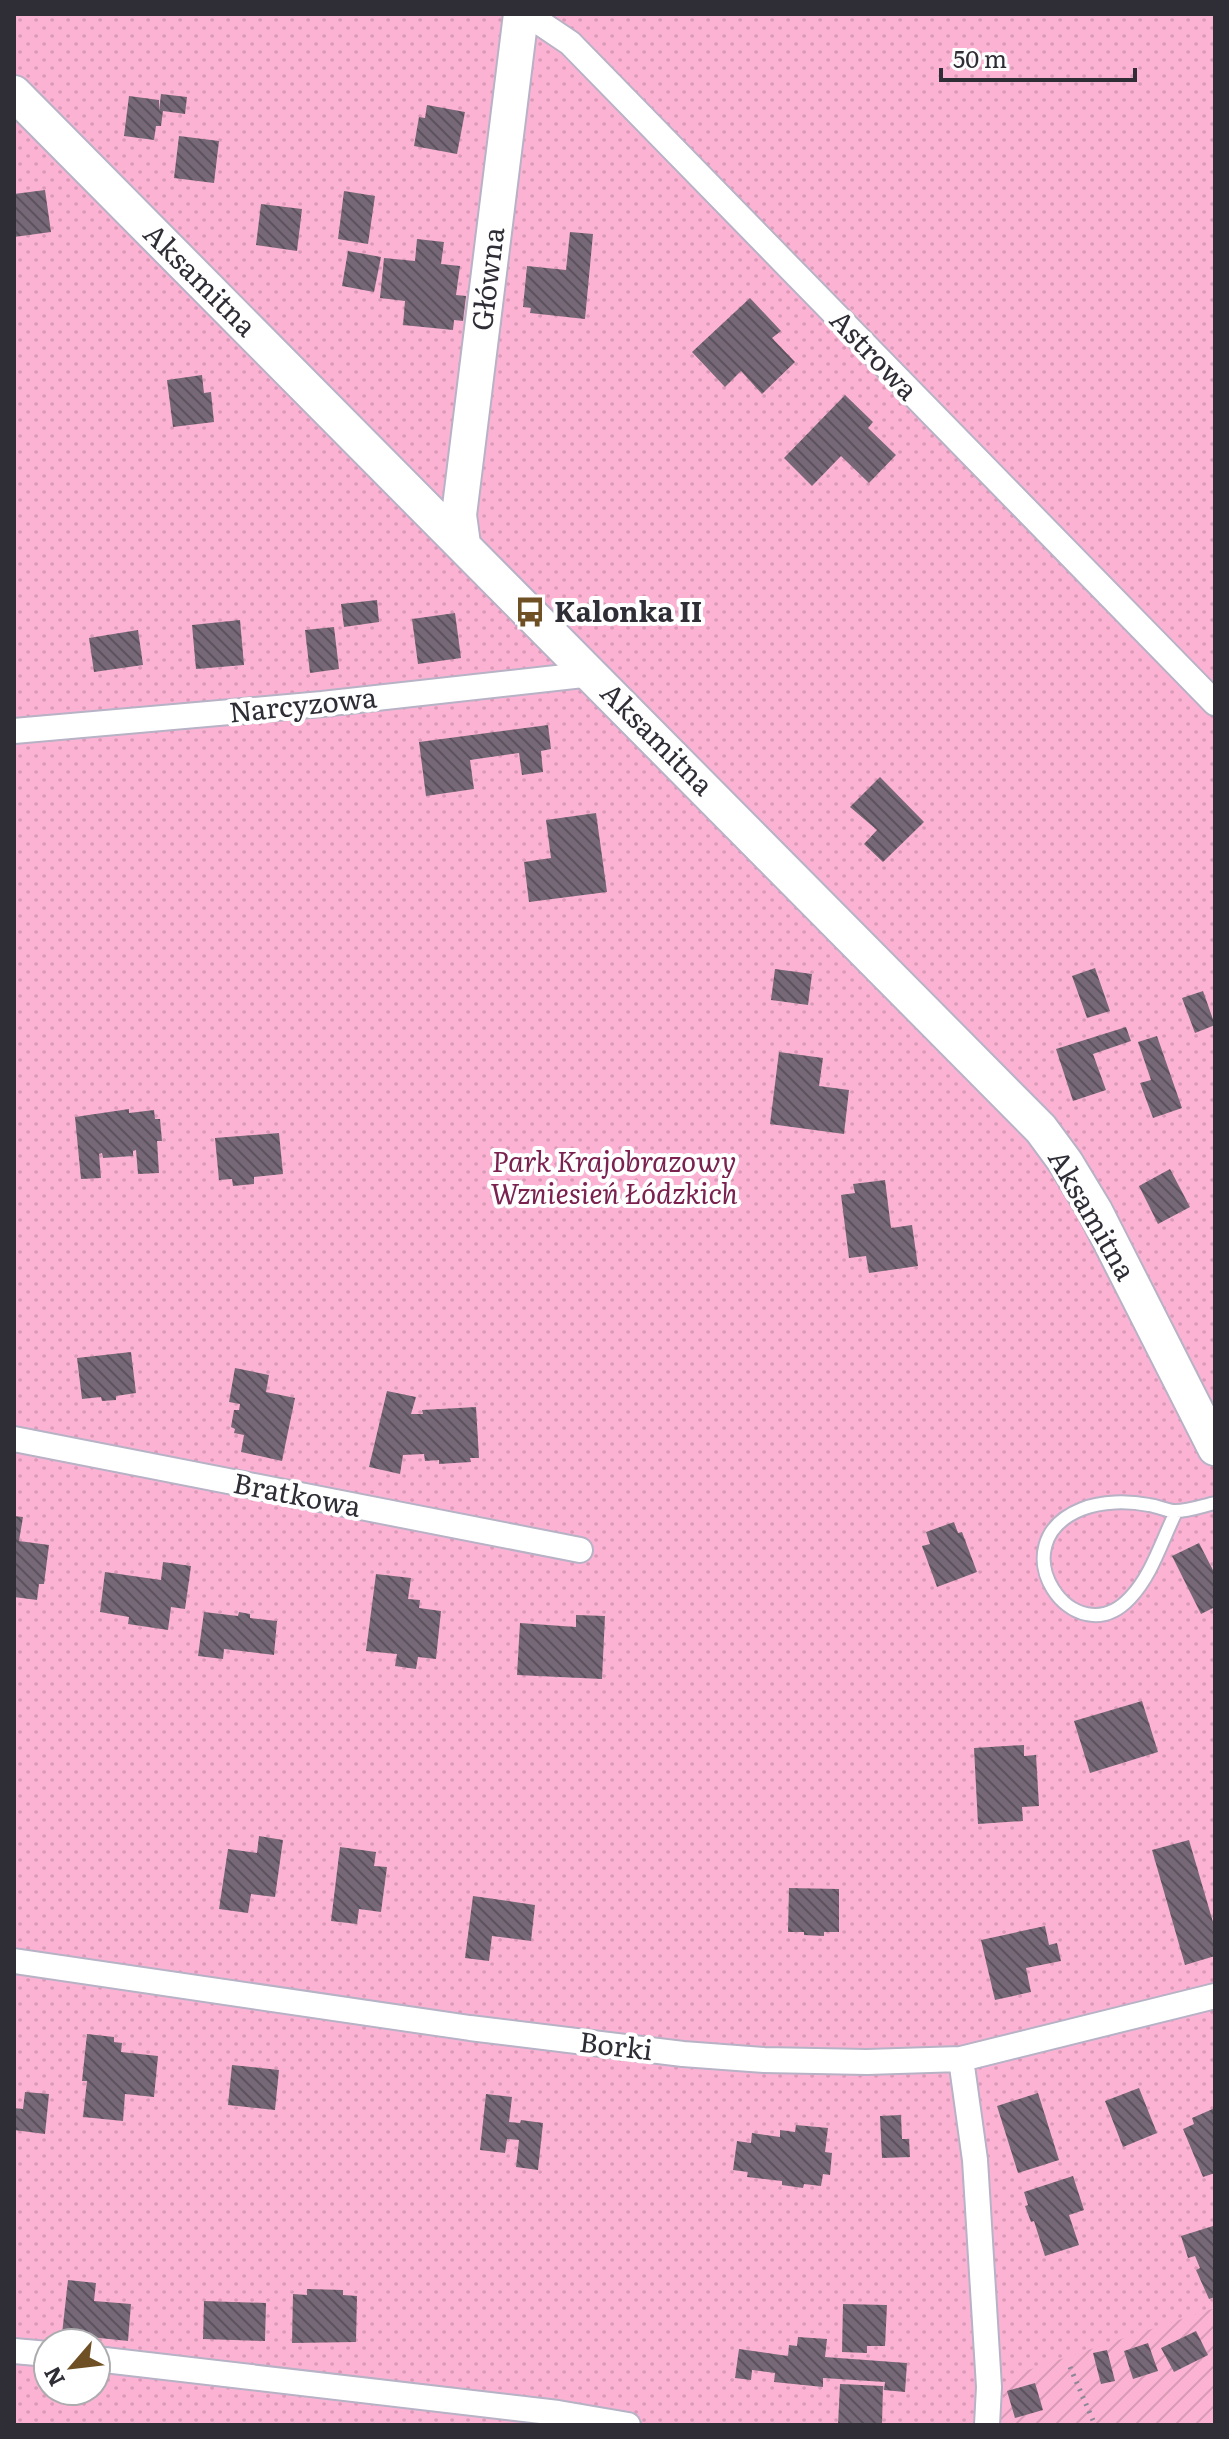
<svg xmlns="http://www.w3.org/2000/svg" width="1229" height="2439" viewBox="0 0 1229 2439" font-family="Literata,serif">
  <defs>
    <pattern id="park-dots" width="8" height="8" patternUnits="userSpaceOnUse" patternTransform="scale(2)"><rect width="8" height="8" fill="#fcb3d3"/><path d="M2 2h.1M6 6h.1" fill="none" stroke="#d89ab6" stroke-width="1.8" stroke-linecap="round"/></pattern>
    <pattern id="garden-furrows" width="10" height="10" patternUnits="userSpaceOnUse" patternTransform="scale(2)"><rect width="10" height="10" fill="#fcb3d3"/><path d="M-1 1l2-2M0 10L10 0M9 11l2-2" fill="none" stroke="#d89ab6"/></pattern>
    <pattern id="building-back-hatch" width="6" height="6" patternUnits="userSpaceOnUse" patternTransform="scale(2)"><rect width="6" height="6" fill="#766877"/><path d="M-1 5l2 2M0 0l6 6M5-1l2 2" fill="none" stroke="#5c525d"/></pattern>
  </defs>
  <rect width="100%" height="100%" fill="#e2ddf2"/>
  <path fill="url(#park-dots)" fill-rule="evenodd" d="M14 14H1215V2425H14ZM48 2343H96V2391H48Z"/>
  <path fill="url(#garden-furrows)" d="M1215 2308V2425H999L1007 2377Z"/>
  <path fill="url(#building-back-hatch)" d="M161 94 187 97 185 114 163 111 161 126H156L154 140 124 136 129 96 159 100V111Z
    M427 105 465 112 457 154 414 146 419 117 425 118Z
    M179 136 219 141 214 183 174 178Z
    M45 190 51 232 14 237V194Z
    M344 191 375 196 368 244 338 239Z
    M261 204 302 209 297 251 256 245Z
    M570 232 593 234 585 319 530 313 531 308 523 307 527 266 566 270Z
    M417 239 444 242 441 264 460 266 456 295 466 296 463 321 454 320 453 330 403 325 405 301 380 298 384 258 415 261Z
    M348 251 381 257 374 292 342 286Z
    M750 298 781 331 772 338 795 362 762 394 741 371 725 387 692 352Z
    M202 375 204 393 211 392 214 422 173 427 167 380Z
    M845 395 873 422 868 428 896 455 869 483 841 456 812 486 784 458Z
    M377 600 379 622 344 627 341 604Z
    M455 613 461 658 418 664 412 619Z
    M240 620 244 665 196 669 192 625Z
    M334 627 339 669 310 673 305 630Z
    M138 630 143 665 94 672 89 638Z
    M548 725 551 749 541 751 543 772 522 775 519 753 470 760 474 789 426 796 419 742Z
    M880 777 924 822 883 862 864 844 877 830 850 807Z
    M596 813 607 892 529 902 524 862 551 858 546 820Z
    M1095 968 1110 1011 1087 1018 1072 976Z
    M775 969 812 974 808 1005 771 1000Z
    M1203 991 1215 1025 1195 1033 1182 998Z
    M1126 1027 1131 1041 1093 1054 1106 1090 1073 1101 1056 1049Z
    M1157 1036 1182 1108 1153 1118 1140 1083 1151 1080 1138 1042Z
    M779 1052 823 1058 819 1086 849 1090 844 1134 770 1124Z
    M129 1109V1113L154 1110 155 1119H160L162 1141H157L159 1173 138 1174 136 1150 133 1151V1156L103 1158 102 1153 99 1154 101 1178 81 1179 75 1117Z
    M279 1133 283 1174 254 1177V1184L233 1186 232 1179 219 1180 215 1138Z
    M1170 1169 1190 1207 1158 1224 1139 1186Z
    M885 1180 891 1228 912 1225 918 1266 869 1273 866 1256 849 1258 841 1195 855 1193 853 1184Z
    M131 1352 136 1393 116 1396V1400L102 1401 101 1397 82 1399 77 1358Z
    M235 1368 269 1375 266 1392 295 1398 282 1461 241 1452 244 1435 234 1433 235 1429 231 1427 234 1410H239L240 1404 229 1402Z
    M387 1391 416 1397 411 1414H423L422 1410 476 1407 479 1458H470L471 1462 439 1464V1460L425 1461 424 1454 403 1455 400 1474 369 1467Z
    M14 1516 23 1517 19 1541 49 1545 44 1584H39L37 1600 14 1597Z
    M954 1522 958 1533 962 1532 977 1572 937 1587 922 1546 930 1544 926 1532Z
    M1199 1543 1215 1574V1607L1201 1614 1172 1556Z
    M163 1562 191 1566 185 1609 171 1607 168 1630 128 1624 129 1617 100 1612 105 1572 161 1580Z
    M376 1574 411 1578 408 1599 420 1600 419 1608 441 1611 436 1659 418 1657 416 1669 395 1666 397 1654 366 1651Z
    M204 1612 238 1616 239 1612 250 1614V1618L277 1621 274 1655 224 1649 223 1659 198 1656Z
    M576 1615 605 1616 602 1679 517 1675 520 1623 576 1627Z
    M1142 1701 1158 1752 1090 1773 1074 1721Z
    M1024 1745V1756L1036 1755 1039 1806 1022 1807 1023 1821 978 1824 974 1748Z
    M259 1836 283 1840 275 1897 251 1894 248 1913 219 1909 228 1849 257 1853Z
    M1189 1840 1215 1929V1956L1185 1965 1152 1850Z
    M340 1847 376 1852 374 1866 387 1867 381 1912 359 1909 357 1924 331 1921Z
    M789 1888 839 1889V1932H824V1936L804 1935V1932H788Z
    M473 1896 535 1905 531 1941 492 1936 489 1961 465 1958Z
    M1045 1926 1049 1945 1057 1943 1061 1961 1026 1968 1031 1992 995 2000 981 1940Z
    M87 2034 114 2037V2042L122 2043 121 2052 158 2056 154 2097 125 2094 123 2121 83 2117 87 2081H82Z
    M232 2065 279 2070 275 2110 228 2105Z
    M1139 2088 1157 2133 1123 2147 1105 2101Z
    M25 2092 49 2094 45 2134 14 2130V2108L23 2109Z
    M1038 2093 1059 2160 1018 2173 997 2106Z
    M486 2094 512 2097 509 2122 520 2123 521 2120 543 2123 538 2170 516 2167 519 2140 507 2139 505 2153 480 2150Z
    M1215 2108V2173L1203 2177 1183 2129 1194 2124 1192 2118Z
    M901 2115 902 2139H909L910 2157 882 2158 880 2116Z
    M796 2125 828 2128 825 2152 832 2153 830 2175 823 2174 821 2186 804 2184 803 2188 782 2185V2181L747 2177 748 2172 733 2170 737 2141 751 2143 752 2133 780 2137V2130L795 2132Z
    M1073 2176 1084 2210 1069 2215 1079 2245 1045 2256 1034 2221 1031 2222 1025 2206 1028 2205 1024 2192Z
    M1213 2226 1215 2233V2297L1209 2299 1196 2270 1200 2268 1195 2256 1188 2258 1181 2236Z
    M68 2280 96 2283 94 2301 131 2304 128 2341 62 2334Z
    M307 2289 343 2290V2295L357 2296 356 2342 292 2343 293 2294 307 2295Z
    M204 2301 266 2303 265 2341 203 2339Z
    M843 2304 887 2305 885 2346H867V2353L842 2352Z
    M1196 2331 1208 2355 1174 2372 1161 2348Z
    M798 2337 827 2339 825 2357 907 2363 905 2392 884 2390 885 2382 823 2378V2387L774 2382 775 2373 752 2370 751 2380 735 2378 739 2349 788 2356 789 2345 797 2346Z
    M1148 2343 1158 2371 1133 2379 1124 2351Z
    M1107 2350 1115 2381 1101 2384 1093 2353Z
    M1035 2383 1043 2410 1015 2418 1007 2391Z
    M840 2384 883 2386 882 2425H838Z"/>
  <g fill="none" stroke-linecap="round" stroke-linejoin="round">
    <g stroke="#b7b2c6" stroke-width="16">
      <path id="lane" d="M1176 1512C1162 1540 1152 1575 1130 1598 1074 1658 996 1543 1082 1509 1102 1501 1128 1501 1149 1505 1157 1506 1165 1510 1173 1511 1186 1512 1202 1506 1215 1503"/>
    </g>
    <g stroke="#b7b2c6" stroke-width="28">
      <path id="street" d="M527 14 570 43 1215 703
        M14 731 322 704 592 674
        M14 1439 580 1550
        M14 1961 470 2028 683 2054 764 2060 867 2062 961 2059 1215 1996
        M961 2059 975 2160 989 2387 987 2425
        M14 2351 48 2354
        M96 2359 558 2413 628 2425"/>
    </g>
    <g stroke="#b7b2c6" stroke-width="38">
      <path id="secondary" d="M14 93 1041 1129 1066 1163 1095 1211 1215 1448
        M463 544 459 515 521 14"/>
    </g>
    <path stroke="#8b8796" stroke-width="5" stroke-dasharray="2 6" stroke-linecap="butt" d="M1070 2367 1095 2425"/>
    <use href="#lane" stroke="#fff" stroke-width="12"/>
    <use href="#street" stroke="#fff" stroke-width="24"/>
    <use href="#secondary" stroke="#fff" stroke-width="34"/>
  </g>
  <defs>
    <g id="bus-bare" transform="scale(2.4)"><path d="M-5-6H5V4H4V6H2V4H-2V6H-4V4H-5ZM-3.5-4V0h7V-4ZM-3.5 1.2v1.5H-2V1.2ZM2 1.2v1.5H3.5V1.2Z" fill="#6e5024" stroke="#fff" stroke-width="2.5" paint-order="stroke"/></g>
  </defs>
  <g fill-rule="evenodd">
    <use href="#bus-bare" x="530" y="612"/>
  </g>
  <g text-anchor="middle" stroke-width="8" stroke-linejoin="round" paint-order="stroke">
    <g font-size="28" fill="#2f2d35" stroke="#fff">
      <text transform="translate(488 279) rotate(-83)" y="10">Główna</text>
      <text transform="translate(200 280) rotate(45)" y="10">Aksamitna</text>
      <text transform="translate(874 355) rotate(46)" y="10">Astrowa</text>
      <text transform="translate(303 705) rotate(-6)" y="10">Narcyzowa</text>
      <text transform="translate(657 739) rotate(45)" y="10">Aksamitna</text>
      <text transform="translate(1092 1215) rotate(60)" y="10">Aksamitna</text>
      <text transform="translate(297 1495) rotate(11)" y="10">Bratkowa</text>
      <text transform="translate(616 2046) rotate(7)" y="10">Borki</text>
    </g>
    <g font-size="28" font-weight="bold" fill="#2f2d35" stroke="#fff" text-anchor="start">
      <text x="554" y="622">Kalonka II</text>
    </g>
    <g font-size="28" font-style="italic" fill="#7a2150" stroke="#fff">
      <text x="614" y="1172">Park Krajobrazowy<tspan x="614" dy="32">Wzniesień Łódzkich</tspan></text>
    </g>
  </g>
  <rect width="1229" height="2439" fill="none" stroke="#2f2d35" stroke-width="32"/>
  <g transform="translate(72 2367) rotate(242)"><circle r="38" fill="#ffffff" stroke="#acabae" stroke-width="2"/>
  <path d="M0-6L14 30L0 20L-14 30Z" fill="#6e5024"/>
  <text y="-12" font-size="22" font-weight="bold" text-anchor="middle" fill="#2f2d35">N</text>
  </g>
  <path d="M941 68v12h194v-12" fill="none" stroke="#2f2d35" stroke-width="4"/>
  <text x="953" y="68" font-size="24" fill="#2f2d35" stroke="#ffffff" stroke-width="6" paint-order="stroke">50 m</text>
</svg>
